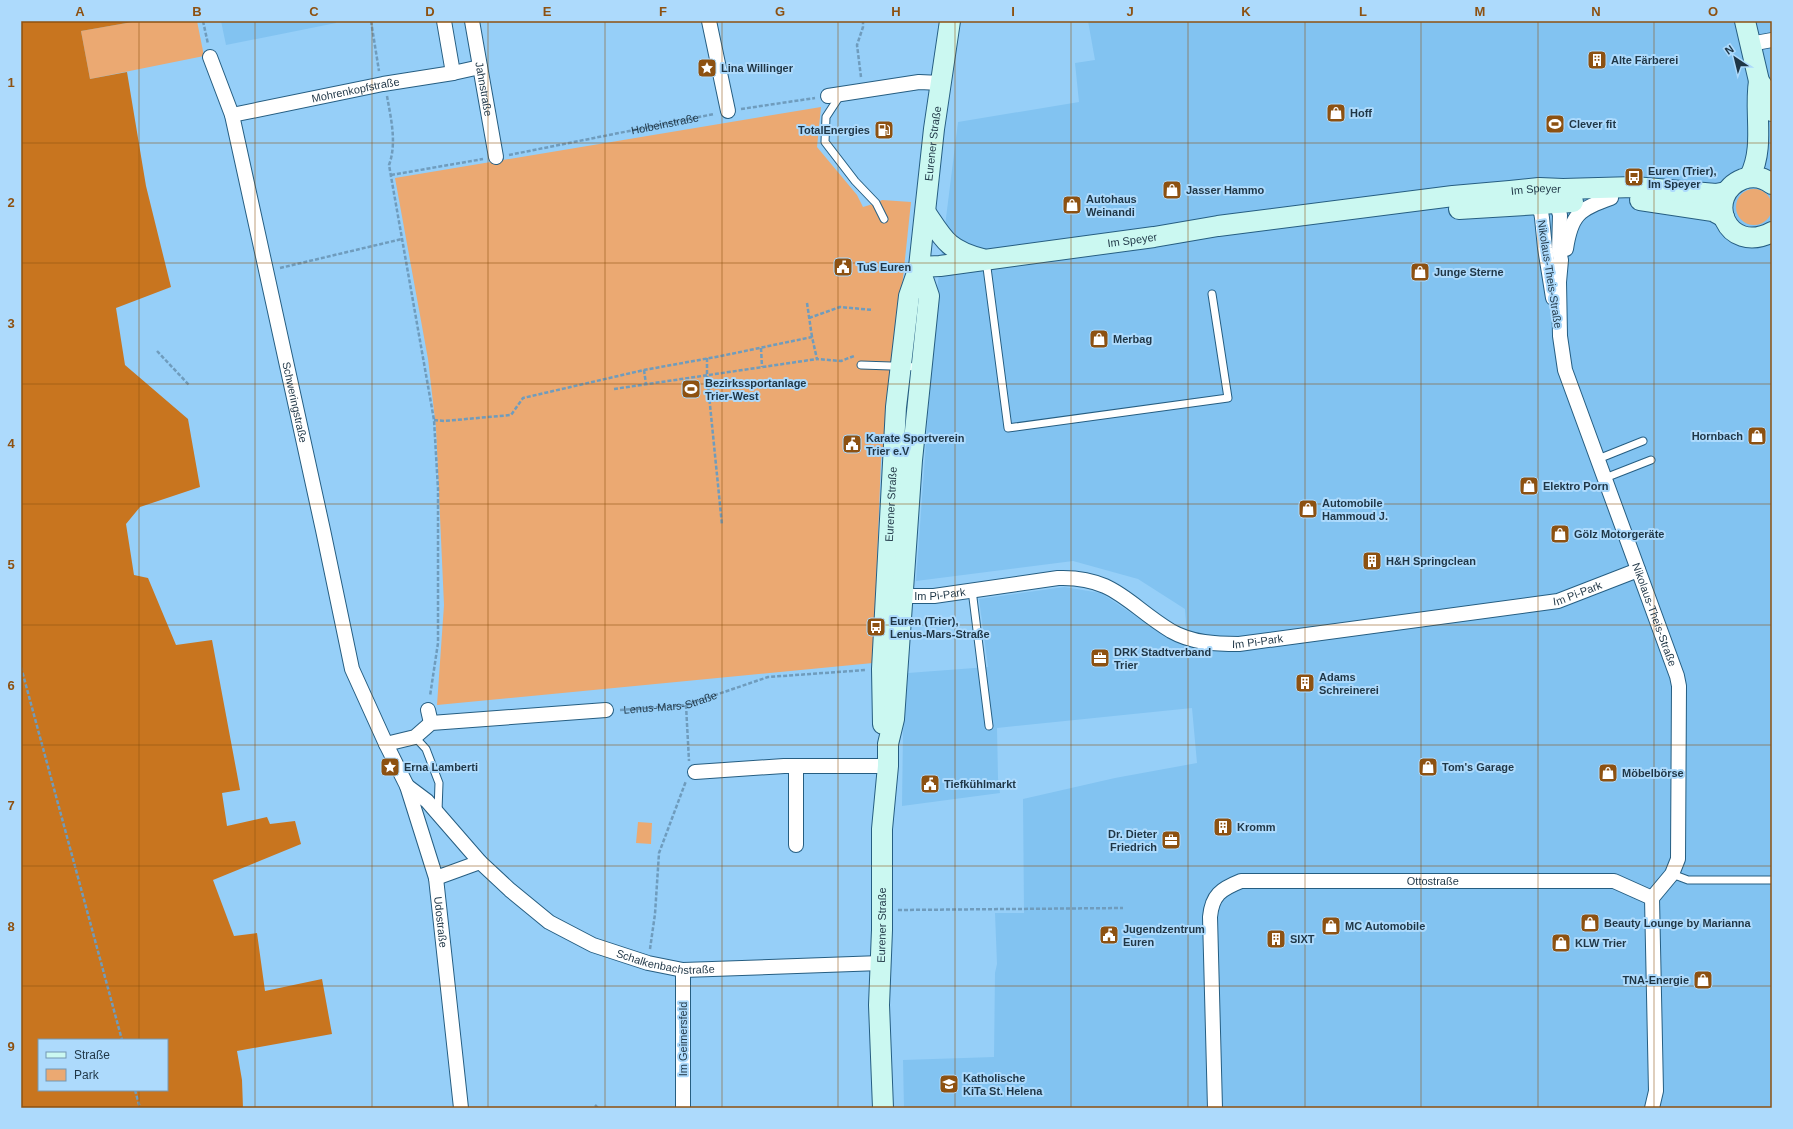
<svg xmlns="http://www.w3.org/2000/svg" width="1793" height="1129" viewBox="0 0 1793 1129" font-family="Helvetica,sans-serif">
  <rect width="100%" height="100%" fill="#96cff8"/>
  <path fill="#82c3f1" d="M221 21H336V23L226 45Z
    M1088 21H1772V1108H904L903 1060 994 1057 995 973 997 964 995 913H1024L1023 799 1115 778 1197 763 1192 708 997 728 998 778 1000 793 902 806 903 732 908 673 988 667 979 599 1064 587 1101 593 1146 623 1188 647 1185 609 1138 579 1073 561 916 581 937 290 958 122 1079 102 1075 63 1095 60Z"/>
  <path fill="#eba972" d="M138 21H197L204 56 90 79 81 31Z
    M821 107 817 147 857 195 863 207 876 203 882 200 911 202 888 420 881 460 873 663 437 705 444 605 436 428 428 359 395 178Z
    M1736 207a18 18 0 1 1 36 0a18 18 0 1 1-36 0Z
    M638 822 652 823 651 844 636 843Z"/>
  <path fill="#c8751f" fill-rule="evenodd" d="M21 21H138L81 31 90 79 127 72 146 186 171 287 116 308 125 365 188 419 200 487 140 507 126 524 134 575 148 578 176 645 212 640 240 790 222 793 227 826 267 817 270 824 295 821 301 844 213 880 234 936 257 933 265 991 322 979 332 1034 237 1051 242 1080 243 1108H21ZM39 1040H167V1090H39Z"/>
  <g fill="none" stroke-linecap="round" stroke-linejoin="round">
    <g stroke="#265e82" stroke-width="9">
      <path id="lane" d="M841 94 826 117 825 142 855 181 876 203 884 219
        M986 260 1008 428 1228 398 1212 294
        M861 365 921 367
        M1598 459 1643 441
        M1605 478 1651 460
        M972 590 989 726
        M415 737 426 749 439 783 438 811
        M1672 874 1688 880H1772"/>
    </g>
    <g stroke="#265e82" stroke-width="16">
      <g id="street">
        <path d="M444 21 453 73"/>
        <path id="s3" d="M472 21 496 157"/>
        <path d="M709 21 728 111"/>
        <path d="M1750 44 1772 40"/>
        <path id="s4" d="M210 57 232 115 323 530 352 669 386 744 407 786 436 878 461 1108"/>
        <path d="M828 96 919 82 941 83"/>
        <path id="s5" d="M232 115 383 84 453 73 480 67"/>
        <path id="s6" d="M1554 196 1560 215 1559 251 1561 260 1559 282 1560 336 1565 370 1677 676 1679 686 1678 859 1672 874 1652 898"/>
        <path d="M1534 204 1541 212 1542 218 1545 248 1553 298"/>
        <path d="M1566 249C1571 215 1579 209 1611 198"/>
        <path id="s7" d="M894 596H934L1058 578C1114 576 1128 605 1171 631 1192 643 1216 644 1239 644L1558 601 1638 570"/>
        <path d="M428 710 431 723"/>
        <path d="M386 744 415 737 431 723 606 710"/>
        <path d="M796 766V845"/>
        <path d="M695 772 784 766H888"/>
        <path d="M407 786 427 801 480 862"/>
        <path id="s8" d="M436 878 480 862 510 890 549 922 593 945 648 963 683 970 881 963"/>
        <path d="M683 970V1108"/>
        <path id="s9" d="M1215 1108 1210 917C1212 895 1221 889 1241 881H1614L1652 898 1656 1091 1652 1108"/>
      </g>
    </g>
    <g stroke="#265e82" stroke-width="22">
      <g id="secondary">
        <path d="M1745 21 1759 81 1767 93 1772 111"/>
        <path d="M1750 176C1765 147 1754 112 1759 81"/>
        <path d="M1772 184C1763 177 1754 175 1743 179 1703 195 1726 256 1772 232"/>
        <path d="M1640 200 1713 211 1724 217"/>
        <path d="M1459 209 1573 202"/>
        <path d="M926 213C944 240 948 250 982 259"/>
        <path id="s10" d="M919 267 940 266 1154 237 1218 226 1453 196 1510 191 1539 188 1563 189 1634 187 1716 194 1726 192"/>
        <path id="s11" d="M883 724 882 669 896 407 909 296 919 267 934 129 950 21"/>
        <path id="s12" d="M883 1108 879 1005 882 930V829L888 766V744L894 719 912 460 929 296 919 267"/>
      </g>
    </g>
    <g stroke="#6f9cbd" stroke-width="2.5" stroke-dasharray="4 2" stroke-linecap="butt">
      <path d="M203 21 208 44"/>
      <path d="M371 21 379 71"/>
      <path d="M861 77 857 45 863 27V21"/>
      <path d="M387 96C391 119 397 143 389 165L434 420 438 489V643L430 696"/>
      <path d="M741 109 815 98"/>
      <path id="s1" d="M509 155 714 114"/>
      <path d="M391 175 483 159"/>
      <path d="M280 268 402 239"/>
      <path d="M807 303 812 337"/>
      <path d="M809 318 840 307 873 310"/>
      <path d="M761 348 762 367"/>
      <path d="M157 351 189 385"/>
      <path d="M707 358V375L722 525"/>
      <path d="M644 370 646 384"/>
      <path d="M614 389 817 359"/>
      <path d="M434 420 444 421 511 415 523 398 644 370 721 356 812 337 817 359 841 361 854 356"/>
      <path d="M21 667 122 1040"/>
      <path d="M686 705 689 761"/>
      <path id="s2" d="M620 710 686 705 768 677 866 670"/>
      <path d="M898 910 1123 908"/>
      <path d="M650 949 655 914 659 853 686 781"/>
      <path d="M135 1090 140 1108"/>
      <path d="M595 1105 598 1108"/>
    </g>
    <use href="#lane" stroke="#fff" stroke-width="7"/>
    <use href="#street" stroke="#fff" stroke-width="14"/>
    <use href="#secondary" stroke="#cbf8f1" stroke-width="20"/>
  </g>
  <path fill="none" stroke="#8d5111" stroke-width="1" stroke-opacity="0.55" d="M139 21V1040M255 21V1108M372 21V1108M488 21V1108M605 21V1108M722 21V1108M838 21V1108M955 21V1108M1071 21V1108M1188 21V1108M1305 21V1108M1421 21V1108M1538 21V1108M1654 21V1108M21 143H1772M21 263H1772M21 384H1772M21 504H1772M21 625H1772M21 745H1772M21 866H1772M21 986H1772M139 1090V1108"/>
  <defs>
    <g id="building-square" transform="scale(1)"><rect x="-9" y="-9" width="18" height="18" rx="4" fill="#8d5111" stroke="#addafc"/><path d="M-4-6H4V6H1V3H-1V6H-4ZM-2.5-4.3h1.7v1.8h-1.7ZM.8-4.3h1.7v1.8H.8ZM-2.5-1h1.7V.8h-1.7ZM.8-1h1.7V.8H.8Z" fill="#fff"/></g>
    <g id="sight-square" transform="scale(1)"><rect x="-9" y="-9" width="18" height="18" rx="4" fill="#8d5111" stroke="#addafc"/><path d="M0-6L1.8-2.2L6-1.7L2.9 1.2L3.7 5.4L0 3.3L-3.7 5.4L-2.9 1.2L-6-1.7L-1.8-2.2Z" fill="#fff"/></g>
    <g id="shop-square" transform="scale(1)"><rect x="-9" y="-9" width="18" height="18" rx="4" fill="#8d5111" stroke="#addafc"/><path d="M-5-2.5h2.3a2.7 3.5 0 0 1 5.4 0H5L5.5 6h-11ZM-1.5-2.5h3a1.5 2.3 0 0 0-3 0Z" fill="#fff"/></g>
    <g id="stadium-square" transform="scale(1)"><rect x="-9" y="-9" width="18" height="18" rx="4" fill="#8d5111" stroke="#addafc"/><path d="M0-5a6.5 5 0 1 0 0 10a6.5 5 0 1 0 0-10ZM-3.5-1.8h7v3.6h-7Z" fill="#fff"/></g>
    <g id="fuel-square" transform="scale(1)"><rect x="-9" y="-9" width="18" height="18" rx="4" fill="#8d5111" stroke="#addafc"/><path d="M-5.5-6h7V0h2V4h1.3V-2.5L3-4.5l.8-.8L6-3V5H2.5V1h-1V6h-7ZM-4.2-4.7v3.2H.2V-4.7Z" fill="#fff"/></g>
    <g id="bus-square" transform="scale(1)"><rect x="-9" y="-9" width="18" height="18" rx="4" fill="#8d5111" stroke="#addafc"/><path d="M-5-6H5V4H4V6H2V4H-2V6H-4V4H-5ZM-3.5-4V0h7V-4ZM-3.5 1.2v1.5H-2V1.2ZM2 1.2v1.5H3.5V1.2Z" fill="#fff"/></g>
    <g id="civic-square" transform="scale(1)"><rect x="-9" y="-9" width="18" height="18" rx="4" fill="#8d5111" stroke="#addafc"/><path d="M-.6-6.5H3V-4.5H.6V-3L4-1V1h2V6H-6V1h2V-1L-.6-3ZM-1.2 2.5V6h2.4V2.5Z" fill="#fff"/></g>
    <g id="office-square" transform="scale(1)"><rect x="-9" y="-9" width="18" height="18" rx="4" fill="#8d5111" stroke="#addafc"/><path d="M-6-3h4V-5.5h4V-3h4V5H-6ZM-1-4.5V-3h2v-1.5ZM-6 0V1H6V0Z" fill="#fff"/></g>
    <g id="school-square" transform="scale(1)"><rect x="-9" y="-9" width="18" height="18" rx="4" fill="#8d5111" stroke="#addafc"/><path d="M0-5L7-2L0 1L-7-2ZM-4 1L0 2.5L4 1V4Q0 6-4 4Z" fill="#fff"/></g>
  </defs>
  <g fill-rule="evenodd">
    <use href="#building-square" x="1597" y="60"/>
    <use href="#sight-square" x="707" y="68"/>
    <use href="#shop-square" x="1336" y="113"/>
    <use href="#stadium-square" x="1555" y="124"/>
    <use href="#fuel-square" x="884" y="130"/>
    <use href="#bus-square" x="1634" y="177"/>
    <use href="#shop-square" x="1172" y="190"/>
    <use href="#shop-square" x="1072" y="205"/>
    <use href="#civic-square" x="843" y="267"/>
    <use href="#shop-square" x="1420" y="272"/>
    <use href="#shop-square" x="1099" y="339"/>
    <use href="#stadium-square" x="691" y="389"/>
    <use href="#shop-square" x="1757" y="436"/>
    <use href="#civic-square" x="852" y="444"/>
    <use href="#shop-square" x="1529" y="486"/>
    <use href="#shop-square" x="1308" y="509"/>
    <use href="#shop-square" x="1560" y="534"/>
    <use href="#building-square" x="1372" y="561"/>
    <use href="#bus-square" x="876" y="627"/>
    <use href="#office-square" x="1100" y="658"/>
    <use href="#building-square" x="1305" y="683"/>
    <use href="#sight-square" x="390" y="767"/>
    <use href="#shop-square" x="1428" y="767"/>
    <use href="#shop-square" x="1608" y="773"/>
    <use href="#civic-square" x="930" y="784"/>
    <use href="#building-square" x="1223" y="827"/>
    <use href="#office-square" x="1171" y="840"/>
    <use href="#shop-square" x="1590" y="923"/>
    <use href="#shop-square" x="1331" y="926"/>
    <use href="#civic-square" x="1109" y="935"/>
    <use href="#building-square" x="1276" y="939"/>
    <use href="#shop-square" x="1561" y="943"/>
    <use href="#shop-square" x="1703" y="980"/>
    <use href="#school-square" x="949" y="1084"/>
  </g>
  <g text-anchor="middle" stroke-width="4" stroke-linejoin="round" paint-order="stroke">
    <g font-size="11" font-weight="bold" fill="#1f3646" stroke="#addafc" text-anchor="start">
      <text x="1611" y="64">Alte Färberei</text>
      <text x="721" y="72">Lina Willinger</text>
      <text x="1350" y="117">Hoff</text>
      <text x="1569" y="128">Clever fit</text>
      <text x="870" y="134" text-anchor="end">TotalEnergies</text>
      <text x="1648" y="175">Euren (Trier),<tspan x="1648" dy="13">Im Speyer</tspan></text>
      <text x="1186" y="194">Jasser Hammo</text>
      <text x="1086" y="203">Autohaus<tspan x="1086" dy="13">Weinandi</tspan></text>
      <text x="857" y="271">TuS Euren</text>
      <text x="1434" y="276">Junge Sterne</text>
      <text x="1113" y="343">Merbag</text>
      <text x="705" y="387">Bezirkssportanlage<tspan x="705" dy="13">Trier-West</tspan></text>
      <text x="1743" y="440" text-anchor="end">Hornbach</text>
      <text x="866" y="442">Karate Sportverein<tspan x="866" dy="13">Trier e.V</tspan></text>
      <text x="1543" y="490">Elektro Porn</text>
      <text x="1322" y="507">Automobile<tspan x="1322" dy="13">Hammoud J.</tspan></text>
      <text x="1574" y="538">Gölz Motorgeräte</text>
      <text x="1386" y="565">H&amp;H Springclean</text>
      <text x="890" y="625">Euren (Trier),<tspan x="890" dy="13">Lenus-Mars-Straße</tspan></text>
      <text x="1114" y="656">DRK Stadtverband<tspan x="1114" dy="13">Trier</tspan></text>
      <text x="1319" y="681">Adams<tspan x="1319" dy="13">Schreinerei</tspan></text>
      <text x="404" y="771">Erna Lamberti</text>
      <text x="1442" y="771">Tom's Garage</text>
      <text x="1622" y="777">Möbelbörse</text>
      <text x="944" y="788">Tiefkühlmarkt</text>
      <text x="1237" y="831">Kromm</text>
      <text x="1157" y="838" text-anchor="end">Dr. Dieter<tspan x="1157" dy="13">Friedrich</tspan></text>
      <text x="1604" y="927">Beauty Lounge by Marianna</text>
      <text x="1345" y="930">MC Automobile</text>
      <text x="1123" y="933">Jugendzentrum<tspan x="1123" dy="13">Euren</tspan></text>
      <text x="1290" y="943">SIXT</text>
      <text x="1575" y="947">KLW Trier</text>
      <text x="1689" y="984" text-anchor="end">TNA-Energie</text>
      <text x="963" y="1082">Katholische<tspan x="963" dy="13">KiTa St. Helena</tspan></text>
    </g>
    <g font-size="11" fill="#1f3646" stroke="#addafc">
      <text dy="4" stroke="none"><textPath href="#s3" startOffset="69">Jahnstraße</textPath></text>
      <text dy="4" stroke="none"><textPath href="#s5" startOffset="126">Mohrenkopfstraße</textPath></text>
      <text dy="4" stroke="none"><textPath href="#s1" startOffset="159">Holbeinstraße</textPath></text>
      <text dy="4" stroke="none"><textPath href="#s11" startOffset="584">Eurener Straße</textPath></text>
      <text dy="4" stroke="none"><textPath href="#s10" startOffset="622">Im Speyer</textPath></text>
      <text dy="4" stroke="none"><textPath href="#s10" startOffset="215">Im Speyer</textPath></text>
      <text transform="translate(1550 274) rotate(81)" y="4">Nikolaus-Theis-Straße</text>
      <text dy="4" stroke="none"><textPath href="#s4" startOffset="356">Schweringstraße</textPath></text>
      <text dy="4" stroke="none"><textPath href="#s11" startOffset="220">Eurener Straße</textPath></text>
      <text dy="4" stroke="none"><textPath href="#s7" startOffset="706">Im Pi-Park</textPath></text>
      <text dy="4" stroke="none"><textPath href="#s7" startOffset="46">Im Pi-Park</textPath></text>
      <text dy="4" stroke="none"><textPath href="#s6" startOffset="436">Nikolaus-Theis-Straße</textPath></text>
      <text dy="4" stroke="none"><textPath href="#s7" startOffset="382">Im Pi-Park</textPath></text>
      <text dy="4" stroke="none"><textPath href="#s2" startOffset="51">Lenus-Mars-Straße</textPath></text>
      <text dy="4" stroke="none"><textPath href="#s9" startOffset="434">Ottostraße</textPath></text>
      <text dy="4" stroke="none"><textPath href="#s4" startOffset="899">Udostraße</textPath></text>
      <text dy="4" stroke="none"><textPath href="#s12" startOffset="183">Eurener Straße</textPath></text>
      <text dy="4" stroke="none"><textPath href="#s8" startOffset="263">Schalkenbachstraße</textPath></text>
      <text transform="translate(683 1039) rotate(-90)" y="4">Im Geimersfeld</text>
    </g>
  </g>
  <rect width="1793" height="1129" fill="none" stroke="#addafc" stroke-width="44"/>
  <rect x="38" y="1039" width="130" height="52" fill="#addafc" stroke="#7498b3"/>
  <rect x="46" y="1052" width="20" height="6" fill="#cbf8f1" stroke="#7498b3"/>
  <text x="74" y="1059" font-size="12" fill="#1f3646">Straße</text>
  <rect x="46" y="1069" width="20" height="12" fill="#eba972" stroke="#7498b3"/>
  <text x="74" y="1079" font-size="12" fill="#1f3646">Park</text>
  <g transform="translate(1735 58) rotate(325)" stroke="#addafc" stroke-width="3" paint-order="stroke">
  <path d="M0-3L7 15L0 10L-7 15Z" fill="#1f3646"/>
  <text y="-6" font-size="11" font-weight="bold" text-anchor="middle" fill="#1f3646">N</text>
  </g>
  <rect x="22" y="22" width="1749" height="1085" fill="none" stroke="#8d5111" stroke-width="1.5"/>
  <g font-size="13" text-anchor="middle" font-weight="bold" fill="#8d5111">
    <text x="80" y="16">A</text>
    <text x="197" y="16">B</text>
    <text x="314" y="16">C</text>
    <text x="430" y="16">D</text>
    <text x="547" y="16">E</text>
    <text x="663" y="16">F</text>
    <text x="780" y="16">G</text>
    <text x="896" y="16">H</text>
    <text x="1013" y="16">I</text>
    <text x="1130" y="16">J</text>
    <text x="1246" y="16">K</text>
    <text x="1363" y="16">L</text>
    <text x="1480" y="16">M</text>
    <text x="1596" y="16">N</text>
    <text x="1713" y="16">O</text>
    <text x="11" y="87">1</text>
    <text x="11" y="207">2</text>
    <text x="11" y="328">3</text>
    <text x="11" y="448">4</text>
    <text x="11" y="569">5</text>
    <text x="11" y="690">6</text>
    <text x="11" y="810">7</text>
    <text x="11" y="931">8</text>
    <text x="11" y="1051">9</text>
  </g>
</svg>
